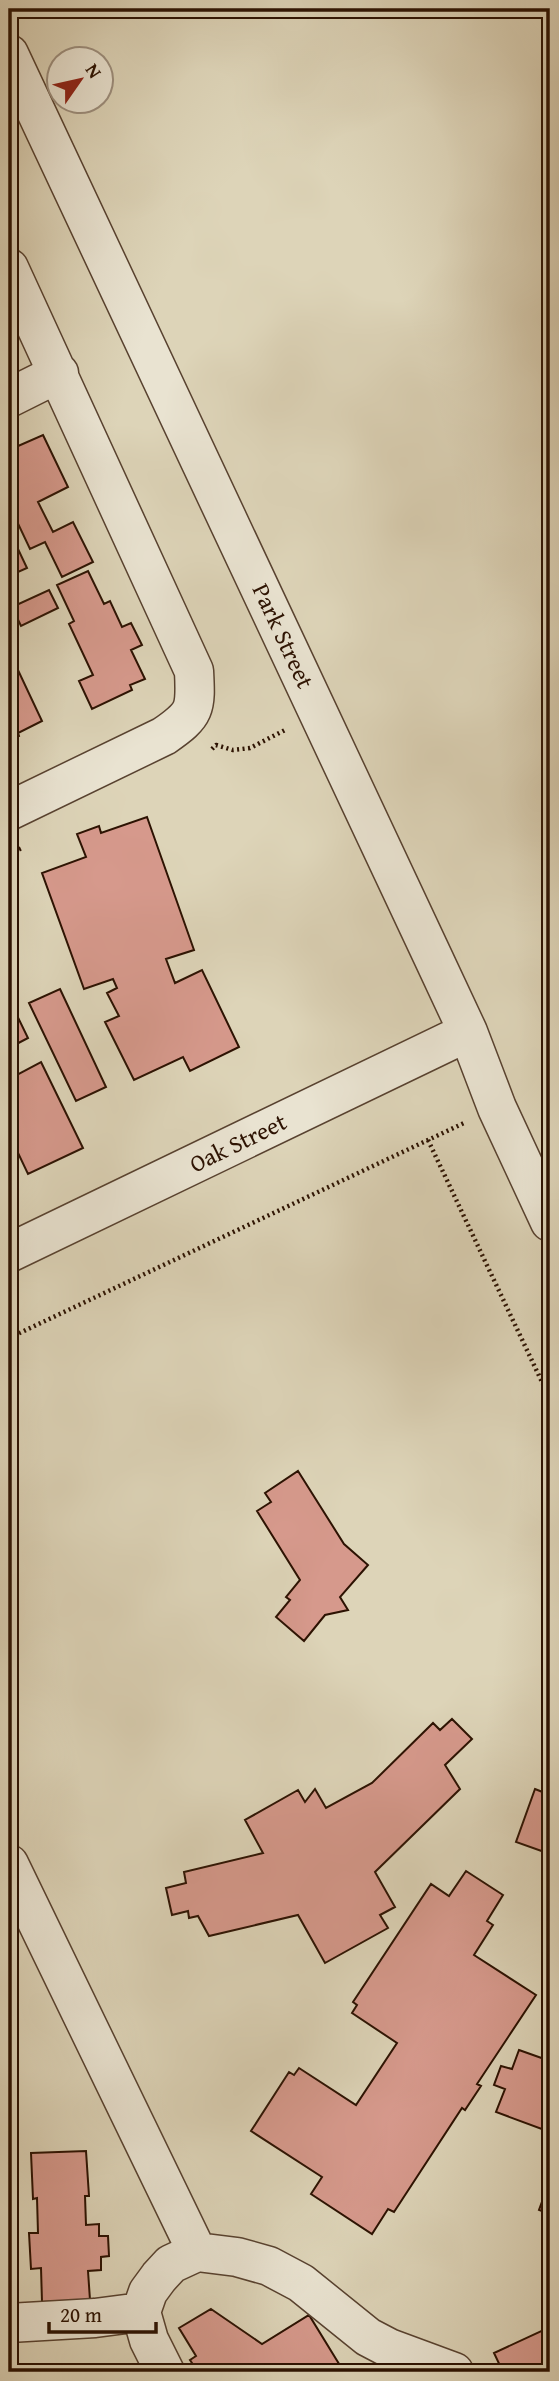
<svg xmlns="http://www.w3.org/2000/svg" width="559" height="2381" viewBox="0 0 559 2381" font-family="'Gentium Book Plus',serif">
  <rect width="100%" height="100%" fill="#ddd4b8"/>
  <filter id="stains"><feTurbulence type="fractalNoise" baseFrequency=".00286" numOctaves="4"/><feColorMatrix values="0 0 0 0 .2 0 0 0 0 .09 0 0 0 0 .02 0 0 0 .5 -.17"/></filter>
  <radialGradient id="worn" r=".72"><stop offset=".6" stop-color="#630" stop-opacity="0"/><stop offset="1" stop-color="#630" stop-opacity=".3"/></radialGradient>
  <path fill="#d6998c" stroke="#2c1202" stroke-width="2" d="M43 435 68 487 38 502 53 532 73 522 93 562 62 577 45 542 30 549 13 513 10 514 9 511V450Z
    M9 530 27 568 9 576Z
    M88 571 104 604 110 601 122 627 131 623 142 645 131 650 145 679 130 685 132 690 92 709 79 681 93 675 69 624 74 621 57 585Z
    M49 590 58 608 21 626 12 607Z
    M9 651 42 721 18 733 19 736 9 741Z
    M147 817 194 950 166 959 175 983 202 970 239 1047 190 1071 183 1057 134 1080 105 1022 119 1016 107 993 117 988 113 979 84 989 42 873 86 857 77 834 99 826 101 833Z
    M60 989 106 1087 76 1101 29 1003Z
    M9 999 28 1038 9 1048Z
    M41 1062 83 1148 28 1174 9 1134V1079Z
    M9 1160 17 1177 9 1181Z
    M298 1471 344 1544 368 1565 340 1597 348 1610 325 1615 304 1641 276 1617 290 1600 286 1597 300 1580 257 1511 271 1502 265 1493Z
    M452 1719 472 1739 445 1765 460 1789 375 1872 395 1907 380 1915 388 1928 325 1963 298 1915 209 1936 198 1916 189 1918 188 1911 172 1915 166 1888 186 1883 184 1872 263 1853 245 1820 298 1790 305 1802 315 1789 326 1808 372 1783 433 1723 440 1730Z
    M535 1789 550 1795V1854L516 1842Z
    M466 1871 503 1895 487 1921 493 1925 474 1955 536 1995 477 2084 481 2086 465 2110 462 2108 394 2212 388 2209 372 2234 311 2194 322 2177 251 2131 289 2072 294 2075 299 2068 356 2105 397 2043 352 2013 357 2005 353 2002 431 1884 449 1896Z
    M519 2050 550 2061V2132L496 2112 505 2089 494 2085 501 2066 512 2069Z
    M86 2151 89 2196H85L86 2225 99 2224V2236H108L109 2256 101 2257V2270L88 2271 90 2300 42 2302 41 2268 31 2269 29 2233H38L37 2198 33 2199 31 2153Z
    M550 2180V2214L539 2210Z
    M211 2309 262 2344 309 2315 344 2372H198L190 2360 196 2356 179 2328Z
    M550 2327V2372H503L494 2353Z"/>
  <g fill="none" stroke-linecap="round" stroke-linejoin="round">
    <g stroke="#584230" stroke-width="41">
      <path id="minor" d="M9 54 432 955 468 1032 497 1108 550 1222
        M9 268 194 671C196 709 196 714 164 736L9 811
        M9 398 59 373
        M9 1253 468 1032
        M9 1864 197 2252
        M9 2323 95 2318 141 2312
        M165 2372 149 2340 141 2312 148 2292 159 2277 171 2264 197 2252 237 2257 269 2266 301 2283 368 2337 389 2348 454 2372"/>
    </g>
    <path stroke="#2c1202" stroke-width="4.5" stroke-dasharray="2 3.5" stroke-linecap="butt" d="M212 749 216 745 233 750 250 748 287 729
      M9 854 22 848
      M428 1140 550 1399
      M9 1338 464 1123"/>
    <use href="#minor" stroke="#e9e3d1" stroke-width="38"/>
  </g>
  <g text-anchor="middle" stroke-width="5" stroke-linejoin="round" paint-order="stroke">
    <g font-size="24" fill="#2c1202" stroke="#e9e3d1">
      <text transform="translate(283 636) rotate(65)" y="8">Park Street</text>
      <text transform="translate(238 1143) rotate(-26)" y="8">Oak Street</text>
    </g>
  </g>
  <rect width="559" height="2381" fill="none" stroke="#ddd4b8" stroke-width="35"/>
  <rect x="10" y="10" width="538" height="2360" fill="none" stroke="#2c1202" stroke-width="3.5"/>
  <rect x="18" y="18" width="524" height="2346" fill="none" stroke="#2c1202" stroke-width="2"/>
  <g transform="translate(80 80) rotate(56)"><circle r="33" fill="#e9e3d1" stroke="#9d8f7e" stroke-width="2"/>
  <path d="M0-5L12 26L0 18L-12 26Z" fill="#8f2418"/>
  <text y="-10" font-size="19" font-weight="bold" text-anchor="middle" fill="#2c1202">N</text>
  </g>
  <path d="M49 2322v10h107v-10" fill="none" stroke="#2c1202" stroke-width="3.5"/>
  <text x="60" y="2322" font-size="21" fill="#2c1202" stroke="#e9e3d1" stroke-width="5" paint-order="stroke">20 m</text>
  <rect width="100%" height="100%" filter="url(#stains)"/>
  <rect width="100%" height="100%" fill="url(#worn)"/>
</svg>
